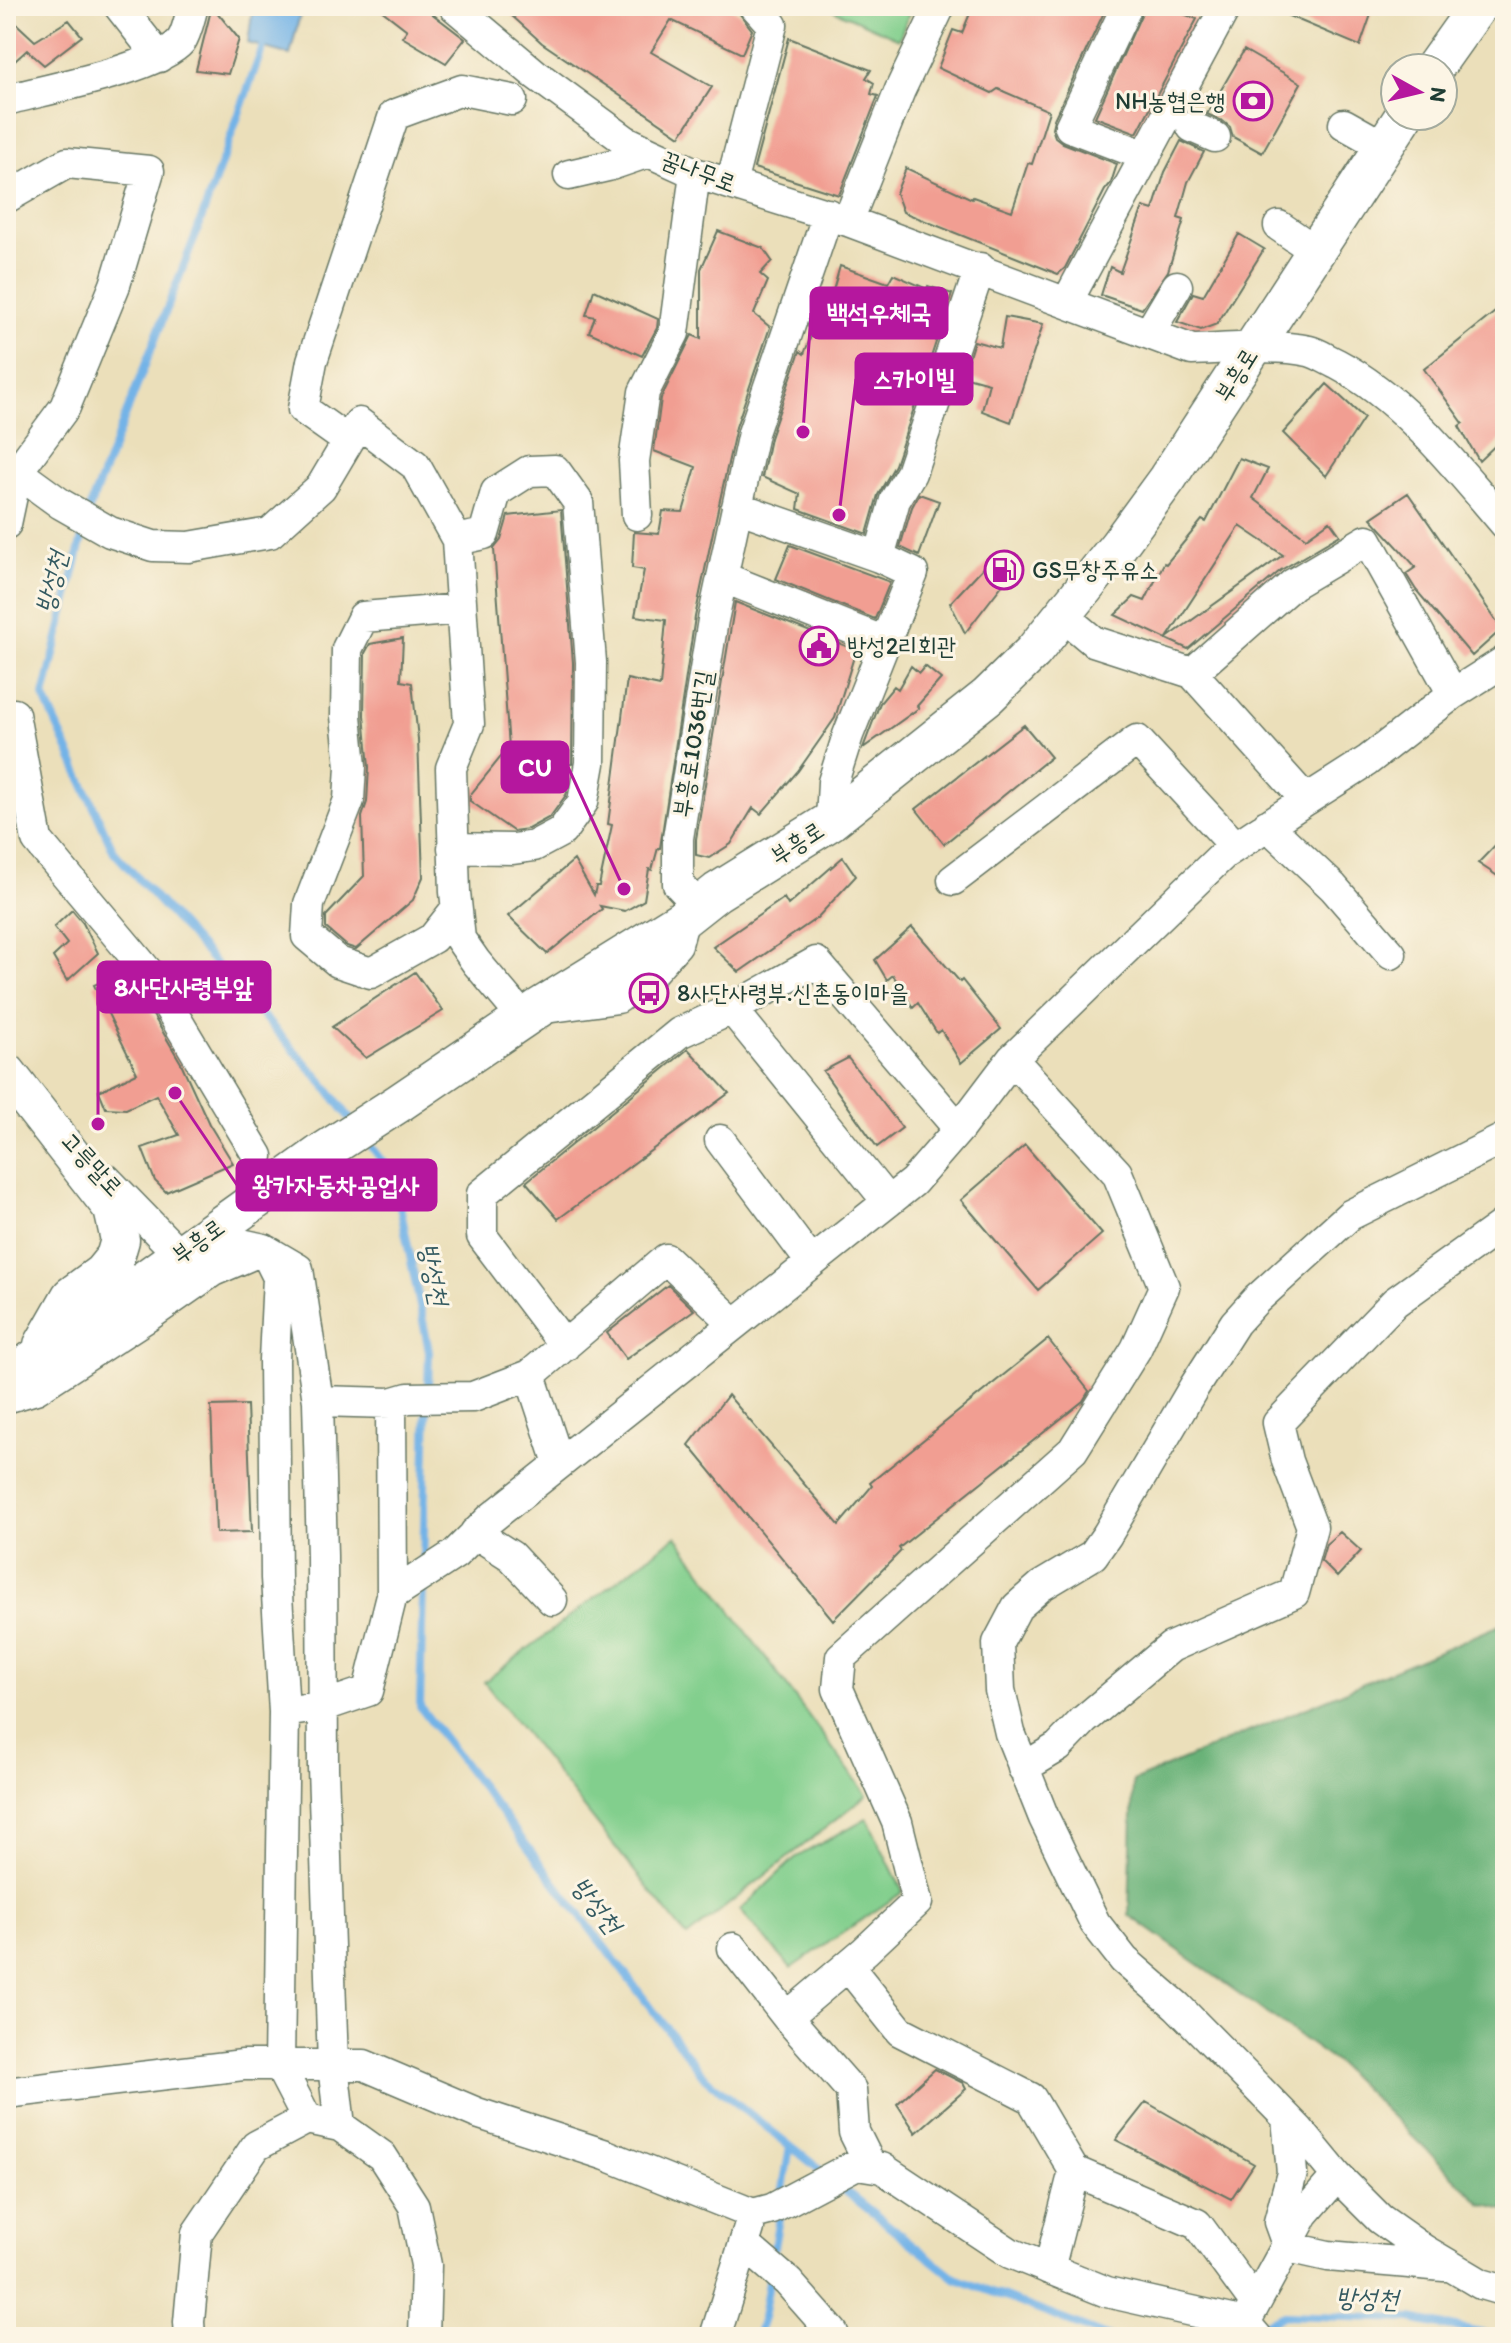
<svg xmlns="http://www.w3.org/2000/svg" width="1511" height="2343" viewBox="0 0 1511 2343" font-family="Itim,'Poor Story',sans-serif">
  <rect width="100%" height="100%" fill="#fcf5e5"/>
  <filter id="ink" filterUnits="userSpaceOnUse"><feTurbulence type="fractalNoise" baseFrequency=".0125" numOctaves="2"/><feDisplacementMap in="SourceGraphic" scale="16" xChannelSelector="R" yChannelSelector="G"/><feConvolveMatrix kernelMatrix="1 2 1 2 8 2 1 2 1" color-interpolation-filters="sRGB"/></filter>
  <filter id="wash" filterUnits="userSpaceOnUse"><feTurbulence type="fractalNoise" baseFrequency=".006" numOctaves="4" result="noise"/><feDisplacementMap in="SourceGraphic" scale="32" xChannelSelector="R" yChannelSelector="G"/><feGaussianBlur stdDeviation="1.8" result="paint"/><feColorMatrix in="noise" values="0 0 0 0 0 0 0 0 0 0 0 0 0 0 0 0 0 1.4 0 .05"/><feComposite in="paint" operator="in"/></filter>
  <g filter="url(#wash)">
    <rect width="100%" height="100%" fill="#ebdfba"/>
    <path fill="#82cf8d" stroke="#508660" stroke-width="2" d="M824 6H912L899 39Z
      M676 1536 867 1795 687 1937 484 1682Z
      M867 1818 903 1892 791 1968 740 1910 795 1858Z"/>
    <path fill="#69b278" stroke="#447856" stroke-width="2" d="M1505 1623V2210L1482 2204 1338 2064 1129 1915 1133 1781Z"/>
    <path fill="#73b3e7" stroke="#49788e" stroke-width="2" d="M253 6H302L290 55 248 43Z"/>
    <g fill="none" stroke-linecap="round" stroke-linejoin="round">
      <path stroke="#73b3e7" stroke-width="8" d="M88 512 196 234 266 38
        M85 525 44 696 114 852 320 1079 352 1121
        M365 1138 394 1176 429 1351 428 1391
        M423 1567 427 1405
        M423 1585 420 1707 705 2078 824 2173
        M834 2182 955 2278 1109 2337
        M782 2195 790 2146
        M772 2258 780 2212
        M1257 2327 1284 2315 1411 2319 1500 2337
        M757 2337 763 2318 770 2275"/>
    </g>
    <g id="blocks">
      <path fill="#f19e92" fill-rule="evenodd" d="M212 6 239 39 228 74 196 70Z
        M376 6H422L465 39 446 63 402 37 407 30Z
        M501 6H726L739 13 752 30 742 54 671 20 651 52 712 87 680 136 542 43Z
        M973 6H1107L1054 119 1052 128 1055 137 1063 143 1117 164 1111 183 1105 190 1065 268 1058 274 903 212 896 193 906 168 972 199 973 197 1012 211 1028 163 1032 164 1049 111 998 89 992 93 938 68 953 30 962 33Z
        M1145 6H1162L1197 19 1137 133 1095 117Z
        M1265 6H1374L1360 46Z
        M6 14 35 41 69 20 82 36 44 65 27 50 6 69Z
        M789 38 871 70 866 78 874 83 871 94 878 96 839 195 754 168Z
        M1244 50 1301 83 1262 153 1233 137 1230 127 1223 121 1207 114Z
        M1181 141 1204 152 1188 182 1178 218 1184 220 1168 271 1142 309 1101 295 1110 267 1120 272 1143 207 1153 210 1165 172Z
        M718 231 763 248 772 261 760 274 768 281 754 314 770 327 736 427 714 527 695 617 660 848H658L652 870 649 869 644 900 625 911 600 906 602 909 547 954 508 916 574 860 594 895 596 886H599L612 825 608 824 627 679 660 686 666 620 635 616 644 570 632 568 634 532 659 534 663 511 683 512 696 467 654 451 661 398 692 335 701 339V269Z
        M1239 234 1264 249 1217 324 1201 330 1177 322 1193 293 1203 296Z
        M840 266 888 283 893 274 927 289 928 286 952 294 895 465 878 495 867 534 798 509 800 494 762 477 770 438 800 351 804 354 823 306 828 308Z
        M594 290 658 319 657 328 642 356 589 332 595 317 586 315Z
        M1505 304V436L1479 461 1459 426 1463 423 1424 369Z
        M1005 317 1043 324 1011 422 982 411 989 383 963 376 974 341 1000 348Z
        M1327 384 1364 418 1326 476 1283 433Z
        M1239 458 1268 469 1253 498 1306 538 1330 521 1340 535 1281 570 1188 649 1115 615 1134 597 1145 601 1164 563 1166 564 1202 520 1206 522ZM1240 526 1283 555 1167 638Z
        M1408 493 1502 629 1472 656 1416 590 1406 574 1416 567 1371 518Z
        M919 494 939 501 919 556 900 547 912 507Z
        M561 510 573 663 572 761V764L539 769 567 792 566 795 550 817 528 829 513 831 470 801V795L509 747 494 549 501 540 508 516Z
        M790 545 890 582 875 619 776 579Z
        M992 558 1006 580 965 633 950 603Z
        M735 602 856 650 835 718 798 771 761 814 753 808 731 844 709 858 696 855V839Z
        M403 638 401 681 412 683 418 739 423 877 413 900 356 949 347 946 326 928V916L364 876 362 817 367 802 369 767 364 715 365 653 370 644Z
        M911 666 919 673 925 666 941 679 917 706 919 708 863 748 880 703 894 686 898 689Z
        M1024 725 1051 757 944 844 916 809Z
        M1505 835V881L1478 863Z
        M843 857 856 876 817 918 739 972 713 947 784 898 788 905Z
        M72 910 83 923 98 953 67 981 53 957 67 944 54 927Z
        M912 927 960 982 962 980 1001 1029 961 1063 941 1030 937 1033 918 1003 913 1008 893 975 887 980 875 960Z
        M124 972 133 982 140 1005H147L181 1063 209 1124 233 1163 166 1192 155 1181 142 1148 179 1135 156 1095 126 1109 106 1108 99 1091 137 1073 94 985Z
        M415 972 443 1011 366 1058 332 1027Z
        M688 1049 729 1093 558 1219 526 1182Z
        M848 1058 902 1128 877 1147 823 1071Z
        M1025 1145 1102 1234 1038 1290 961 1200Z
        M668 1285 694 1310 626 1359 607 1333Z
        M1048 1339 1089 1391 1083 1401 899 1548 901 1551 833 1620 689 1445 728 1395 839 1525 872 1486 870 1483Z
        M247 1405 252 1532 216 1533 211 1406Z
        M1340 1532 1361 1551 1337 1577 1321 1561 1326 1544Z
        M935 2069 963 2083 966 2089 916 2133 897 2104Z
        M1146 2102 1254 2164 1231 2199 1116 2140Z"/>
    </g>
  </g>
  <g filter="url(#ink)">
    <use href="#blocks" fill-opacity="0" stroke="#667663" stroke-width="2"/>
    <g fill="none" stroke-linecap="round" stroke-linejoin="round">
      <g stroke="#667663" stroke-width="33">
        <path id="minor" d="M119 6 159 57
          M454 6 535 74 626 141 649 152 695 173 848 221 1192 350C1227 349 1276 344 1309 351 1318 353 1328 360 1337 364 1406 401 1455 466 1505 524
          M1127 6 1070 127 1146 156
          M6 100C43 90 159 68 181 41 187 33 190 16 193 6
          M1344 124 1385 147
          M1192 127 1215 137
          M569 175 608 166 649 152
          M731 184 772 25 755 6
          M6 198 67 163 149 171 115 285 65 407 17 472 6 524
          M848 221 900 90 940 6
          M1279 226 1317 252
          M1067 302 1226 6
          M1149 333 1177 286
          M348 441 303 409 312 361 394 115 462 90 512 100
          M6 474 17 472 61 504 110 532 153 546 189 547 270 533 321 487 359 423 415 465 457 540 469 724 451 768 455 892 460 939 476 962 524 1019
          M737 507 879 557 913 573 885 642
          M637 515 634 461 644 392 674 333 695 173
          M879 557 895 500 911 473 980 268
          M722 577 885 642 848 735 833 782 831 821
          M1062 615 1093 641 1192 673 1306 800 1367 761 1453 694 1367 540 1293 584 1192 673
          M1453 694 1505 661
          M6 714H14L37 840 148 972 258 1156
          M1267 825 1333 887 1391 954
          M453 848 513 849 534 846 562 831 583 802 590 763 591 662 578 502 555 470 529 471 496 492 484 534 457 540
          M953 880 1137 740 1235 846
          M698 905 678 884V838L713 620 753 433 828 214
          M456 909 433 938 371 973 338 962 307 936 309 904 349 800 351 766 346 716 347 649 363 617 461 609
          M545 1008 618 998 652 972 677 944 684 918
          M732 1009 888 1202
          M1505 1138 1350 1215 1255 1301 1235 1323 1194 1387 1107 1535 1093 1555 1041 1586 1017 1607 998 1643 1000 1690 1010 1733 1044 1818 1095 1923 1124 1960 1177 2006 1299 2130 1337 2176 1380 2219 1424 2250 1481 2284 1505 2291
          M720 1140 811 1262
          M106 1179 179 1254 241 1244 264 1249 298 1269 318 1401 322 1556 323 1768 333 2065 340 2126
          M264 1249 278 1277 274 1360 276 1578 284 1712 279 2065 307 2119
          M565 1346 482 1236V1194L679 1033 732 1009 816 962 959 1129
          M6 1398 36 1389 147 1317 213 1271 255 1253
          M318 1401 391 1403 408 1398 473 1397 530 1375
          M391 1403 392 1595
          M559 1463 530 1375 666 1259 734 1323
          M475 1533 511 1556 552 1600
          M284 1712 324 1706 368 1691 392 1595 455 1554 490 1519 913 1182 959 1129 1012 1059 1224 854 1306 800
          M1023 1768 1058 1747 1084 1720 1171 1647 1294 1593 1312 1527 1287 1461 1278 1423 1395 1302 1505 1223
          M733 1948 787 2017 851 2090 854 2132 871 2166
          M848 1966 900 2031 1031 2098 1074 2171
          M787 2017 865 1951 917 1902 897 1822 838 1689 841 1657 1073 1450 1136 1349 1164 1287 1117 1173 1012 1059
          M6 2093 243 2065H364L477 2113 606 2155 753 2214 772 2209 857 2164 882 2168 1010 2253 1107 2292 1245 2323 1257 2337
          M1287 2118 1292 2173 1279 2222 1288 2247 1328 2256 1444 2266
          M744 2244 788 2282 833 2333 834 2337
          M1049 2269 1074 2171 1197 2224 1255 2303
          M1247 2319 1304 2214 1337 2176
          M190 2337 189 2322 197 2233 256 2146 307 2119 340 2126 382 2156 414 2206 426 2265 424 2337
          M715 2337 749 2228"/>
      </g>
      <g stroke="#667663" stroke-width="41">
        <path id="major" d="M1434 68 1478 6
          M7 1073 113 1209 120 1240 115 1257 102 1273 71 1296 43 1345
          M6 1379 323 1152 399 1103 539 1008 684 918 717 892 831 821 988 696 1033 652 1118 546 1167 479 1404 116"/>
      </g>
      <use href="#minor" stroke="#fff" stroke-width="30"/>
      <use href="#major" stroke="#fff" stroke-width="38"/>
    </g>
  </g>
  <defs>
    <g id="bank-ring" transform="scale(2)"><circle r="9.5" fill="#fcf5e5" stroke="#b5179e" stroke-width="1.5"/><path d="M-6-4H6V4H-6ZM0-2.3a2.3 2.3 0 1 0 0 4.6a2.3 2.3 0 1 0 0-4.6Z" fill="#b5179e"/></g>
    <g id="fuel-ring" transform="scale(2)"><circle r="9.5" fill="#fcf5e5" stroke="#b5179e" stroke-width="1.5"/><path d="M-5.5-6h7V0h2V4h1.3V-2.5L3-4.5l.8-.8L6-3V5H2.5V1h-1V6h-7ZM-4.2-4.7v3.2H.2V-4.7Z" fill="#b5179e"/></g>
    <g id="civic-ring" transform="scale(2)"><circle r="9.5" fill="#fcf5e5" stroke="#b5179e" stroke-width="1.5"/><path d="M-.6-6.5H3V-4.5H.6V-3L4-1V1h2V6H-6V1h2V-1L-.6-3ZM-1.2 2.5V6h2.4V2.5Z" fill="#b5179e"/></g>
    <g id="bus-ring" transform="scale(2)"><circle r="9.5" fill="#fcf5e5" stroke="#b5179e" stroke-width="1.5"/><path d="M-5-6H5V4H4V6H2V4H-2V6H-4V4H-5ZM-3.5-4V0h7V-4ZM-3.5 1.2v1.5H-2V1.2ZM2 1.2v1.5H3.5V1.2Z" fill="#b5179e"/></g>
  </defs>
  <g fill-rule="evenodd">
    <use href="#bank-ring" x="1253" y="101"/>
    <use href="#fuel-ring" x="1004" y="570"/>
    <use href="#civic-ring" x="819" y="646"/>
    <use href="#bus-ring" x="649" y="993"/>
  </g>
  <g text-anchor="middle" stroke-width="6" stroke-linejoin="round" paint-order="stroke">
    <g font-size="24" fill="#1f3d34" stroke="#fcf5e5" text-anchor="start">
      <text x="1225" y="109" text-anchor="end">NH농협은행</text>
      <text x="1032" y="578">GS무창주유소</text>
      <text x="847" y="654">방성2리회관</text>
      <text x="677" y="1001">8사단사령부.신촌동이마을</text>
    </g>
    <g font-size="24" fill="#1f3d34" stroke="#fcf5e5">
      <text transform="translate(699 171) rotate(21)" y="8">꿈나무로</text>
      <text transform="translate(1236 375) rotate(-58)" y="8">부흥로</text>
      <text transform="translate(693 744) rotate(-81)" y="8">부흥로1036번길</text>
      <text transform="translate(797 843) rotate(-33)" y="8">부흥로</text>
      <text transform="translate(92 1164) rotate(47)" y="8">고릉말로</text>
      <text transform="translate(198 1241) rotate(-36)" y="8">부흥로</text>
    </g>
    <g font-size="26" font-style="italic" fill="#345a61" stroke="#fcf5e5">
      <text transform="translate(51 582) rotate(-76)" y="9">방성천</text>
      <text transform="translate(434 1274) rotate(79)" y="9">방성천</text>
      <text transform="translate(597 1905) rotate(52)" y="9">방성천</text>
      <text transform="translate(1367 2298) rotate(2)" y="9">방성천</text>
    </g>
  </g>
  <path fill="none" stroke="#b5179e" stroke-width="3" d="M803 432L811 313M839 515L856 379M624 889L568 767M98 1124L98 987M175 1093L237 1185"/>
  <g fill="#b5179e" stroke="#fcf5e5" stroke-width="3">
    <circle cx="803" cy="432" r="8"/>
    <circle cx="839" cy="515" r="8"/>
    <circle cx="624" cy="889" r="8"/>
    <circle cx="98" cy="1124" r="8"/>
    <circle cx="175" cy="1093" r="8"/>
  </g>
  <g fill="#b5179e" stroke="#b5179e" stroke-width="3">
    <rect x="811" y="288" width="136" height="50" rx="8"/>
    <rect x="856" y="354" width="116" height="50" rx="8"/>
    <rect x="502" y="742" width="66" height="50" rx="8"/>
    <rect x="98" y="962" width="172" height="50" rx="8"/>
    <rect x="237" y="1160" width="199" height="50" rx="8"/>
  </g>
  <g font-size="26" text-anchor="middle" font-weight="bold" fill="#fff">
    <text x="879" y="322">백석우체국</text>
    <text x="914" y="388">스카이빌</text>
    <text x="535" y="776">CU</text>
    <text x="184" y="996">8사단사령부앞</text>
    <text x="336" y="1194">왕카자동차공업사</text>
  </g>
  <rect width="1511" height="2343" fill="none" stroke="#fcf5e5" stroke-width="32"/>
  <g transform="translate(1419 92) rotate(98)"><circle r="38" fill="#fcf5e5" stroke="#a4ab9e" stroke-width="2"/>
  <path d="M0-6L14 30L0 20L-14 30Z" fill="#b5179e"/>
  <text y="-12" font-size="22" font-weight="bold" text-anchor="middle" fill="#1f3d34">N</text>
  </g>
</svg>
